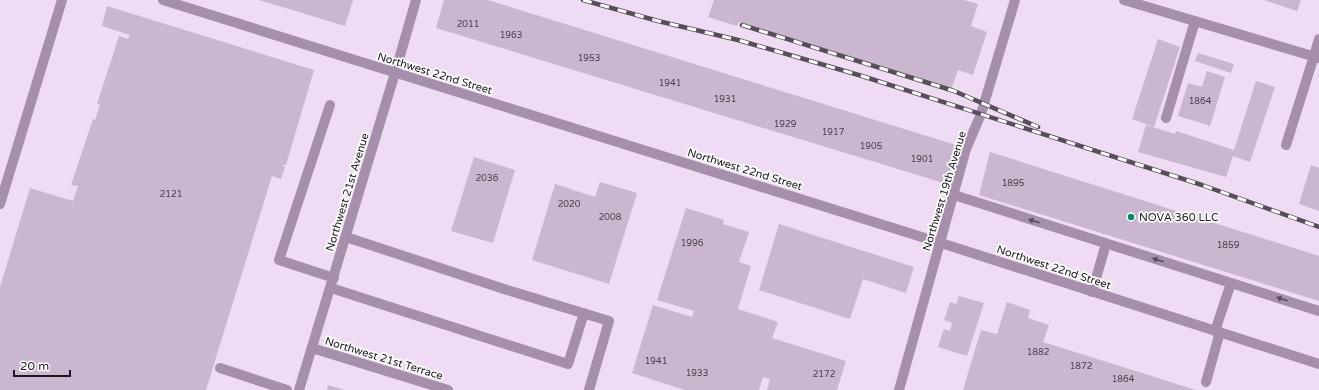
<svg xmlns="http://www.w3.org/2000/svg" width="1319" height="390" viewBox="0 0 1319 390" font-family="'Varela Round',sans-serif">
  <rect width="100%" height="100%" fill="#f0dbf4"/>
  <path fill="#cab6ce" d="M259 0H353L345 26Z
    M444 0H488L956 145 947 184 436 28Z
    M714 0H964L978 4 971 26 987 32 973 75 958 70 951 90 739 22 737 26 708 17Z
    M1264 0H1301L1297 11Z
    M107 6 314 70 286 165H283V166L285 167 281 179 272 176 206 390H0V287L30 188 73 201 78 186 71 185 93 119 95 120 100 105 97 104 119 36 128 39 130 35 102 26Z
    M1158 39 1180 47 1154 127 1132 119Z
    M1198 53 1234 64 1231 73 1195 61Z
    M1207 71 1225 77 1210 126H1208V125L1178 116 1188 83 1202 87Z
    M1256 81 1275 87 1250 162 1233 156 1226 177 1138 152 1146 125 1175 134 1176 131 1234 150Z
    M990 152 1319 256V301L979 195Z
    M474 157 515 170 493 243 451 231Z
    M1311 165 1319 168V211L1299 204Z
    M600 182 637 193 609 284 532 260 555 184 595 197Z
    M686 208 724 220 723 224 749 232 739 262 751 266 738 309 778 322 772 338 846 361 837 390H767L770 379 763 377 759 390H685L632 373 653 305 692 317 694 311 657 300Z
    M779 224 914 267 906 293 863 279 850 319 759 290Z
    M959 296 984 303 967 356 938 347 944 329 950 331 952 323 944 320 950 302 956 304Z
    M1007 302 1030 310 1028 318 1049 325 1043 342 1196 390H963L981 330 997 334Z
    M328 385 345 390H327Z"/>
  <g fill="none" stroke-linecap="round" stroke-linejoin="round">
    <path stroke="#a58faa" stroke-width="10" d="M330 105 279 260 334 278
      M1166 118 1195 21
      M1286 145 1314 56
      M954 195 1319 311
      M0 204 62 0
      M346 237 504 289 609 321 589 390
      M331 288 568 364 584 313
      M1092 292 1106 244
      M1215 331 1231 283
      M220 368 287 390
      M1206 382 1220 332"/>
    <path stroke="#a58faa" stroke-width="10" d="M163 0 941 243 1319 364
      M1124 0 1319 58
      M1314 56 1319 39
      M312 348 448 390
      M299 390 395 73 416 0
      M899 390 966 149 981 114 1015 0"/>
    <g stroke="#584d5a" stroke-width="4.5">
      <path id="rail" d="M583 0 658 21 738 40 862 76 1202 185 1319 227
        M742 25 954 91 1038 127"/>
    </g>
    <use href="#rail" stroke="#fff" stroke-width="3" stroke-dasharray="9" stroke-linecap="butt"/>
  </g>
  <defs><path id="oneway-solid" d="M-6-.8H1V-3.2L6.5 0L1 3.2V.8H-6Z"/></defs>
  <g fill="#5a4c5e">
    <use href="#oneway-solid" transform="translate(1034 221) rotate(-162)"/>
    <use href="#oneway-solid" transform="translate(1158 260) rotate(-162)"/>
    <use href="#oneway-solid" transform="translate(1282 299) rotate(-162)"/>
  </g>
  <circle fill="#0a886b" stroke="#fff" stroke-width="1.5" cx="1131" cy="217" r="4"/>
  <g text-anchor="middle" stroke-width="3.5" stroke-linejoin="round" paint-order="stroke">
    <g font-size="9" fill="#483e4b">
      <text x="468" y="27">2011</text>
      <text x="511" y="38">1963</text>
      <text x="589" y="61">1953</text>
      <text x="670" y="86">1941</text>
      <text x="725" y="102">1931</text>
      <text x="1200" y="104">1864</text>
      <text x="785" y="127">1929</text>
      <text x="833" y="135">1917</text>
      <text x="871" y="149">1905</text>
      <text x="922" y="162">1901</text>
      <text x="487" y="181">2036</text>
      <text x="1013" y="186">1895</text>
      <text x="171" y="197">2121</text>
      <text x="569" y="207">2020</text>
      <text x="610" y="220">2008</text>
      <text x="692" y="246">1996</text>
      <text x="1228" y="248">1859</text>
      <text x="1038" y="355">1882</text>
      <text x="656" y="364">1941</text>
      <text x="1081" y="369">1872</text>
      <text x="697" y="376">1933</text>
      <text x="824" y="377">2172</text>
      <text x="1123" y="382">1864</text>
    </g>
    <g font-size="11" fill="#1d161f" stroke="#fff">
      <text transform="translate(435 73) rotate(17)" y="4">Northwest 22nd Street</text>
      <text transform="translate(745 169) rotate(17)" y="4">Northwest 22nd Street</text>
      <text transform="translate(944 191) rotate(-73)" y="4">Northwest 19th Avenue</text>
      <text transform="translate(347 192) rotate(-73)" y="4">Northwest 21st Avenue</text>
      <text transform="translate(1054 267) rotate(18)" y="4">Northwest 22nd Street</text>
      <text transform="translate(384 358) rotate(17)" y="4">Northwest 21st Terrace</text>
    </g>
    <g font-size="11" fill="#1d161f" stroke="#fff" text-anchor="start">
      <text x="1139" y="221">NOVA 360 LLC</text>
    </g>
  </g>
  <path d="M14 370v6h56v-6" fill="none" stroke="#1d161f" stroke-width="2"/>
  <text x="20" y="370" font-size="12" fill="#1d161f" stroke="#ffffff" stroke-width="3" paint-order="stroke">20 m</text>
</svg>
